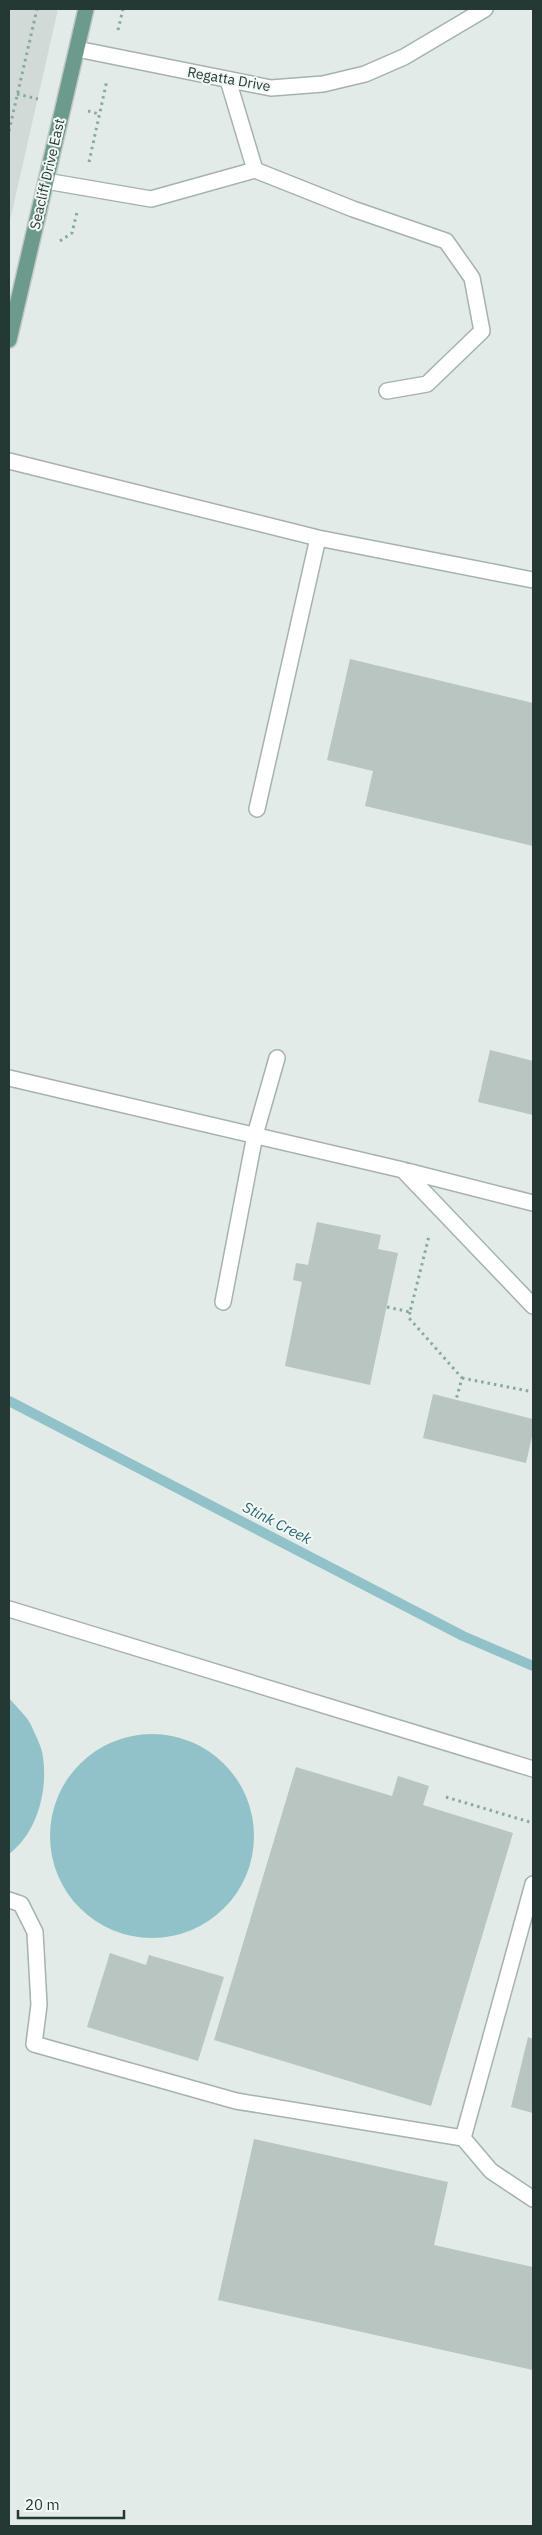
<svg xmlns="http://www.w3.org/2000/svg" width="542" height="2535" viewBox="0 0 542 2535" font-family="'IBM Plex Sans',sans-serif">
  <rect width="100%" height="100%" fill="#e2ebe7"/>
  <path fill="#d1dad6" d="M9 9H58L9 225Z"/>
  <path fill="#91c2c9" d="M9 1698C16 1707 26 1715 31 1725 35 1734 42 1747 43 1757 48 1791 37 1833 9 1854Z
    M50 1836a102 102 0 1 1 204 0a102 102 0 1 1-204 0Z"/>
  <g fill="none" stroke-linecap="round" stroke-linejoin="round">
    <path stroke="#91c2c9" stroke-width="10" d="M9 1401 463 1636 533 1666"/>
  </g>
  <path fill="#b8c5c0" d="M350 659 533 703V846L365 806 373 771 327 760Z
    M490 1050 533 1061V1115L478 1102Z
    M317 1222 381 1235 378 1249 398 1253 370 1385 285 1366 302 1282 293 1280 296 1263 308 1265Z
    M433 1394 533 1419V1432L526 1463 423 1438Z
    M296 1767 392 1796 398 1776 429 1786 423 1805 513 1833 431 2106 214 2040Z
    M110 1953 146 1965 149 1955 224 1977 198 2061 87 2027Z
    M528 2037 533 2039V2113L511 2107Z
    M254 2139 448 2182 434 2245 533 2267V2370L218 2300Z"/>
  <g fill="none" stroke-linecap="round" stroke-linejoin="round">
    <g stroke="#a5b2ad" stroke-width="18">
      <path id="minor" d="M77 49 271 88 323 84 365 74 404 57 485 9
        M228 80 255 170 353 209 446 241 472 278 482 331 427 384 387 391
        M46 181 151 199 255 170
        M9 461 318 538 533 580
        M257 809 318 538
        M9 1078 403 1170 533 1203
        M403 1170 533 1306
        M223 1302 255 1135 277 1058
        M9 1609 533 1769
        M9 1900 21 1904 35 1932 39 2005 34 2044 236 2101 463 2138 533 1884
        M463 2138 491 2171 533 2199"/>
    </g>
    <g stroke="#c2c8c6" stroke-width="18">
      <path id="major" d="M9 340 86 9"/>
    </g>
    <path stroke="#87aa9e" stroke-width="3" stroke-dasharray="2.5 4" stroke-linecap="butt" d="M118 30 123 9
      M17 94 38 99
      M88 111 99 114
      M9 131 37 9
      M89 162 107 80
      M60 241 72 233 77 212
      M387 1307 410 1312 429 1236
      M410 1312 409 1318 462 1378 456 1400
      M462 1378 533 1392
      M446 1797 533 1823"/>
    <use href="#minor" stroke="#fff" stroke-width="15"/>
    <use href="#major" stroke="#6c9b8d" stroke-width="15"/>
  </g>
  <g text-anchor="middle" stroke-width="4" stroke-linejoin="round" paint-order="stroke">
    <g font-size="14" fill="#243933" stroke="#f2f8f5">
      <text transform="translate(229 79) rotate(10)" y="5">Regatta Drive</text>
      <text transform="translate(47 174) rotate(-77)" y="5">Seacliff Drive East</text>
    </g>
    <g font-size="15" font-style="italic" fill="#26646e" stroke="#f2f8f5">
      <text transform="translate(277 1523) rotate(27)" y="5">Stink Creek</text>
    </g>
  </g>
  <rect width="542" height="2535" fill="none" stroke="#243933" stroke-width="20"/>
  <path d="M18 2510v8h106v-8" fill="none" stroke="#243933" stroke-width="2.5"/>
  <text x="25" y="2510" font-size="15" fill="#243933" stroke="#f2f8f5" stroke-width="4" paint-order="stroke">20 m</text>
</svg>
